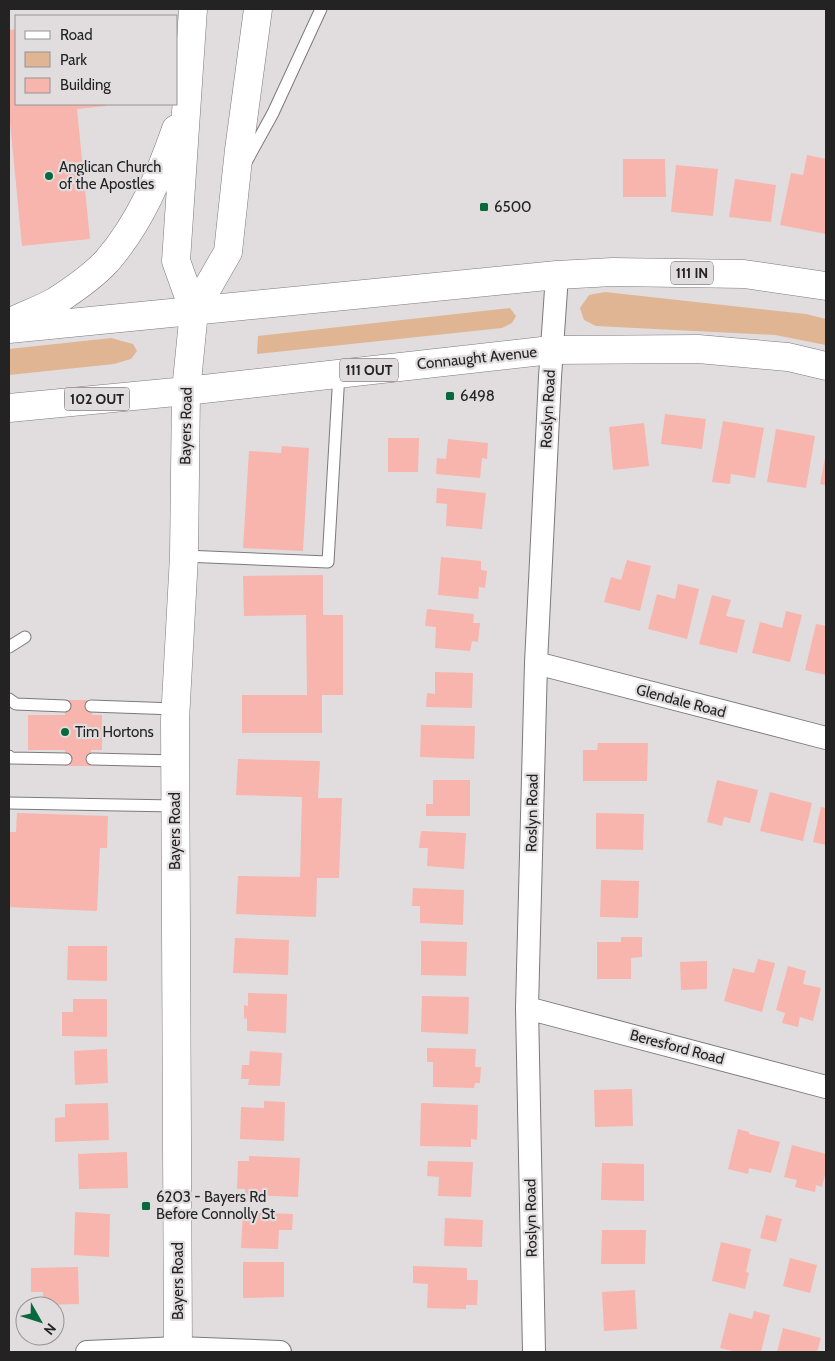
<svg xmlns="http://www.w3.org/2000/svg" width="835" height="1361" viewBox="0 0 835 1361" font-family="Cabin,sans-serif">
  <rect width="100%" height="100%" fill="#e1ddde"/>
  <path fill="#e0b593" d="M605 292 806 314 826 319V345L775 335 596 326 584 320 580 308 589 295Z
    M510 308 516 316 512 323 502 328 257 354 258 336Z
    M111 338 133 344 137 351 131 359 114 364 9 375V349Z"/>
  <path fill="#f7b5ad" d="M16 29V104H106V106L77 109 90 239 22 246 9 112V30Z
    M807 155 826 159V234L780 225 791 173 803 175Z
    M623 159H665L666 197H623Z
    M676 165 718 169 713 216 671 212Z
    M735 179 776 185 771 222 729 217Z
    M665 414 706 419 702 449 661 444Z
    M723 421 764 428 755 478 731 474 730 484 712 482Z
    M644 423 649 466 613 470 609 427Z
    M776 429 815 436 806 488 767 482Z
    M388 438H419L418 472H388Z
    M448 439 488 443 487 459 482 458 480 478 436 474 437 458 446 459Z
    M282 446 309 448 303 551 243 548 249 451 281 453Z
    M825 458H826V485L820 484Z
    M437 488 486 493 482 529 446 526 447 504 436 503Z
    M441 557 481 561V570L487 571 485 588 479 587 478 599 438 595Z
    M627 560 651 566 640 611 604 602 611 577 621 580Z
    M323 575V615H343V695H322V733H242V695H307L306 615 244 616 243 576Z
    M678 584 699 589 687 639 648 629 657 594 675 599Z
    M712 595 731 600 726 616 745 620 737 653 699 644Z
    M427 609 474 614 473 623H480L478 642 472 641 470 651 435 648 436 627 425 626Z
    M786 611 802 615 790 662 752 653 760 622 782 628Z
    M816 624 826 626V675L805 670Z
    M435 672 473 673 472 708 426 707 427 693 435 694Z
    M65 700H91L92 715H102V750H91V766H65V750H28V715H65Z
    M421 725 475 726 474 759 420 757Z
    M598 743H648L647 781H583V750H597Z
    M238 759 320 761 318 798H342L339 878H317L316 917 236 914 238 876 300 877 302 797 236 795Z
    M433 780H470V816H426V804H433Z
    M717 780 758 790 750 823 724 817 722 826 707 822Z
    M770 792 812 803 803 841 760 831Z
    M821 807 826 808V845L813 842Z
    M17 813 108 816 107 848H100L97 911 9 907V832H16Z
    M596 813 644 814 643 850 596 849Z
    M421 831 466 833 464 869 427 866 428 848H419Z
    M601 880 639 881 638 918 600 917Z
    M413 888 464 890 463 925 420 923V906H412Z
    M621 937H642V957L631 958V979H597V942H621Z
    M235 938 289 940 288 975 233 973Z
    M421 941 467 942 466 976 421 975Z
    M68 946H107V981L67 980Z
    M758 959 775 963 762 1012 724 1001 733 968 754 973Z
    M707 961V989L681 990 680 962Z
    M788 966 806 971 803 984 821 988 813 1021 800 1017 798 1027 782 1023 785 1013 776 1010Z
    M248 993 287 994 286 1033 247 1031V1018L244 1019V1005L248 1006Z
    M422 996 469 997 468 1034 421 1032Z
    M73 999H107V1037L62 1036V1012H73Z
    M427 1048 476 1049 475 1067H481L480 1083H475L474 1088 433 1087V1062H427Z
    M107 1049 108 1083 75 1085 74 1051Z
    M250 1051 282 1053 280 1086 248 1085 249 1079H241L242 1065H249Z
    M632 1089 633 1126 595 1127 594 1090Z
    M264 1101 285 1102 284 1141 240 1139 241 1107 264 1108Z
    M108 1103 109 1140 55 1142V1118L65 1117V1104Z
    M421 1103 478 1105 477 1140 471 1139V1147L420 1146Z
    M738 1129 749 1132V1134L780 1142 771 1173 749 1168 748 1174 728 1169Z
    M792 1145 826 1154V1171L822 1187 816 1185 815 1192 795 1187 797 1180 784 1177Z
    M127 1152 128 1188 79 1189 78 1154Z
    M249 1156 300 1158 298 1197 245 1195V1189H237L238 1161H249Z
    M428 1161 473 1162 471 1197 438 1196 439 1177 427 1176Z
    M602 1163 644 1164V1201L601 1200Z
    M75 1212 110 1214 109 1257 74 1255Z
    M243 1212 293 1214 292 1230H279L278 1249 241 1248Z
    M766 1215 782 1219 776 1242 760 1238Z
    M445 1218 483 1220 482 1247 444 1246Z
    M602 1230H646L645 1264H601Z
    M721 1242 751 1249 746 1272 749 1273 745 1289 712 1281Z
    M790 1258 817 1265 810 1293 783 1286Z
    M243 1262H284V1297L243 1298Z
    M413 1266 467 1268V1280H478L477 1305H466V1309L427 1308 428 1284 413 1283Z
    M78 1267 79 1304 43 1305V1292H31V1268Z
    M635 1290 637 1329 604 1331 602 1292Z
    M754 1311 770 1315 761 1352H737L720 1348 729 1313 752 1319Z
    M783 1328 821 1338 817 1352H777Z"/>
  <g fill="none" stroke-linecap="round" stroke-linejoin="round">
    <g stroke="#7d797a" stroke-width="13">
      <path id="service" d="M245 164 273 113 321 9
        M184 556 328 562 339 373
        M9 647 25 637
        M9 699 16 704 65 706
        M91 706 175 709
        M9 756 11 758 66 759
        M92 759 175 761
        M9 803 175 806"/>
    </g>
    <g stroke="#7d797a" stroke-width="24">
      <path id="minor" d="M536 663 826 738
        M527 1008 826 1087
        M87 1352 178 1348 280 1352
        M534 1352 527 1008 536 663 550 377 557 275"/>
    </g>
    <g stroke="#7d797a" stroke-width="29">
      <path id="secondary" d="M178 1352 175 720 184 556 186 391"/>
    </g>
    <g stroke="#7d797a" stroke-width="29">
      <path id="primary" d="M193 9 176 261 194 311
        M11 322C25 315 42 309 56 301 73 290 93 276 107 261 140 223 160 175 176 129
        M9 329 557 275 613 272 744 274 826 286
        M186 391 194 311 228 252 239 150 258 9
        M9 408 186 391 551 350 698 349 788 357 826 366"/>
    </g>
    <use href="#service" stroke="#fff" stroke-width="11"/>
    <use href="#minor" stroke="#fff" stroke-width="22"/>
    <use href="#secondary" stroke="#fff" stroke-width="28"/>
    <use href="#primary" stroke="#fff" stroke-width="28"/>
  </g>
  <g fill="#08693d" stroke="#e1ddde" stroke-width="2">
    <circle cx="49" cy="176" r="5"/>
    <rect x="479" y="202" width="10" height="10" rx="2.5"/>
    <rect x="445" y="391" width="10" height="10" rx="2.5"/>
    <circle cx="65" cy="732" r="5"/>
    <rect x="141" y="1201" width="10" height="10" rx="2.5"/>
  </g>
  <g text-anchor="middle" stroke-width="4.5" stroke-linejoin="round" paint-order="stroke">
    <g fill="#e1ddde" stroke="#5d5b5b" stroke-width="1">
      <rect x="671" y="261.5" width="42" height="23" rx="4"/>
      <rect x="340" y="358.5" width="58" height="23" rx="4"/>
      <rect x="64.5" y="387.5" width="65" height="23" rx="4"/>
    </g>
    <g font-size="14" font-weight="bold" fill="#242323">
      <text x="692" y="278">111 IN</text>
      <text x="369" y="375">111 OUT</text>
      <text x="97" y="404">102 OUT</text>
    </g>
    <g font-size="15" fill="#242323" stroke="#e1ddde" text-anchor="start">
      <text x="59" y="172">Anglican Church<tspan x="59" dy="17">of the Apostles</tspan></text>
      <text x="494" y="212">6500</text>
      <text x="460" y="401">6498</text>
      <text x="75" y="737">Tim Hortons</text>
      <text x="156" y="1202">6203 - Bayers Rd<tspan x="156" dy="17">Before Connolly St</tspan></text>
    </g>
    <g font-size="15" fill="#242323" stroke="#e1ddde">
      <text transform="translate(477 358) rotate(-6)" y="5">Connaught Avenue</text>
      <text transform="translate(548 409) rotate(-87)" y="5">Roslyn Road</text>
      <text transform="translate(186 426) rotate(-89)" y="5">Bayers Road</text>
      <text transform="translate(681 701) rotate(15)" y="5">Glendale Road</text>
      <text transform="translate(532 813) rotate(-89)" y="5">Roslyn Road</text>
      <text transform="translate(175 831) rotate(-90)" y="5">Bayers Road</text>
      <text transform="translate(677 1047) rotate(15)" y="5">Beresford Road</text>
      <text transform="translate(531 1218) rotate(-91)" y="5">Roslyn Road</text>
      <text transform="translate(178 1281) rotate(-90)" y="5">Bayers Road</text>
    </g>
  </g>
  <rect width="835" height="1361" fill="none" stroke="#242323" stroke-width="20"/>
  <rect x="15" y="15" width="162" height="90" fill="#e1ddde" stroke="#959393"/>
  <rect x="25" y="31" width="25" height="8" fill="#ffffff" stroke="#959393"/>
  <text x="60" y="40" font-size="15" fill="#242323">Road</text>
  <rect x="25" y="52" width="25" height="15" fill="#e0b593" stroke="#959393"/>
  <text x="60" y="65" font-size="15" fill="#242323">Park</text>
  <rect x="25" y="78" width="25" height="15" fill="#f7b5ad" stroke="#959393"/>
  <text x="60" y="90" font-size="15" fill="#242323">Building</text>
  <g transform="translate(40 1321) rotate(129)"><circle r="24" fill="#e1ddde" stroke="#959393"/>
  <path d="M0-4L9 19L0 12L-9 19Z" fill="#08693d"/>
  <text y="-8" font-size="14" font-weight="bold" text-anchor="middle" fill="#242323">N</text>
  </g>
</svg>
